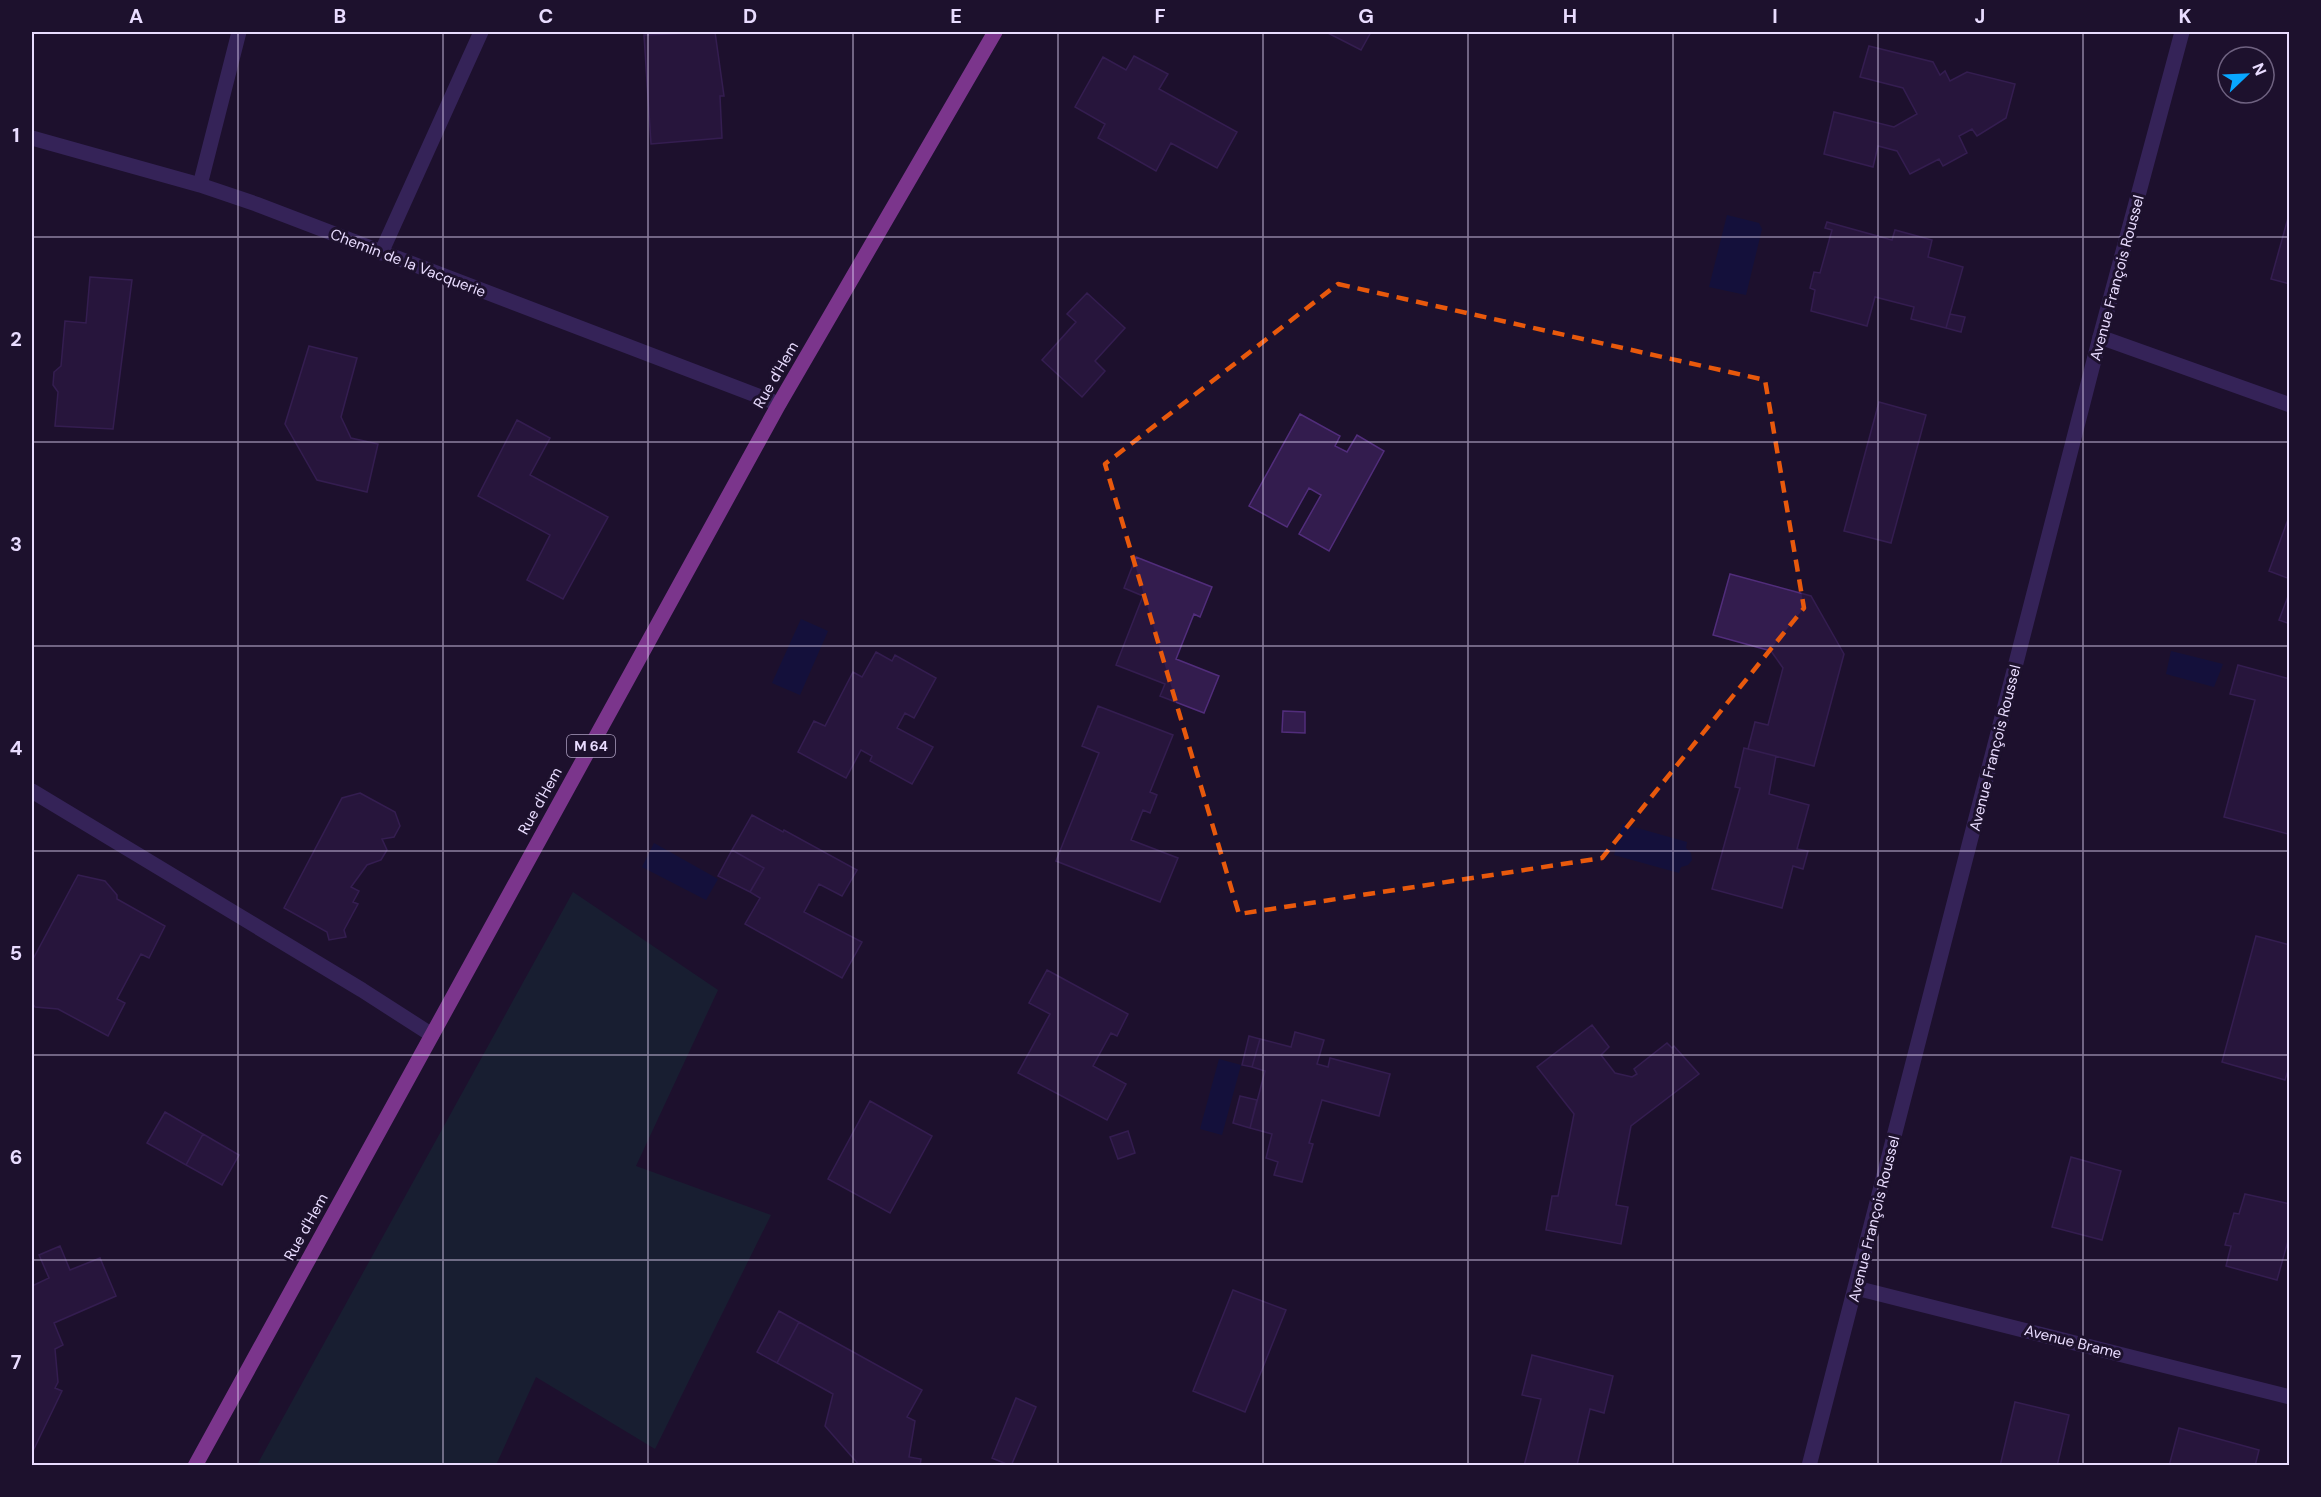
<svg xmlns="http://www.w3.org/2000/svg" width="2321" height="1497" viewBox="0 0 2321 1497" font-family="'DM Sans',sans-serif">
  <rect width="100%" height="100%" fill="#1d112d"/>
  <path fill="#132f37" d="M573 892 718 990 636 1166 771 1215 655 1449 536 1377 496 1465H257Z"/>
  <path fill="#09114d" d="M1727 215 1759 223 1762 229 1746 295 1709 287Z
    M801 619 828 631 800 695 772 683Z
    M2171 651 2223 664 2214 687 2166 674Z
    M1623 824 1687 842 1686 848 1691 853 1692 860 1688 865 1681 867 1679 873 1614 855Z
    M654 843 718 879 706 900 642 867Z
    M1219 1059 1241 1065 1222 1135 1200 1129Z"/>
  <path fill="#331c4e" stroke="#512d7b" stroke-width="1.5" d="M715 32 724 96H720L722 138 651 144 644 35Z
    M1326 32H1371L1361 50Z
    M1869 46 1933 62 1940 75 1945 71 1950 81 1967 72 2015 84 2006 118 1977 136 1972 129 1959 136 1967 153 1943 166 1939 159 1910 174 1897 151 1878 146 1873 167 1824 154 1834 112 1894 127 1917 114 1903 88 1860 77Z
    M1134 56 1168 74 1159 89 1237 132 1217 168 1171 143 1156 171 1098 138 1105 124 1075 107 1103 57 1126 70Z
    M2290 211V284L2271 279Z
    M1827 222 1892 240 1895 230 1932 240 1928 257 1963 267 1946 328 1911 319 1914 307 1875 297 1867 326 1811 311 1815 290 1810 288 1814 272 1820 273 1832 230 1825 228Z
    M90 277 132 280 113 429 55 426 58 392 53 385 54 372 61 366 65 321 86 323Z
    M1087 293 1125 328 1095 361 1105 371 1082 397 1042 360 1076 322 1067 314Z
    M1950 314 1965 317 1961 332 1946 328Z
    M309 346 357 358 341 417 351 438 378 444 367 492 317 480 285 424Z
    M1879 402 1926 415 1891 543 1844 531Z
    M1300 414 1340 436 1335 446 1347 452 1357 435 1384 451 1329 551 1299 534 1321 495 1309 488 1287 527 1249 506Z
    M517 420 550 438 530 475 608 517 563 599 527 580 550 535 478 496Z
    M2290 514V579L2269 571Z
    M1136 557 1212 587 1200 617 1194 614 1176 659 1219 676 1204 713 1160 696 1165 684 1116 665 1143 596 1124 588Z
    M1730 574 1811 596 1844 654 1814 766 1748 749 1755 722 1768 725 1783 668 1771 651 1713 635Z
    M2290 591V624L2279 620Z
    M876 652 892 661 895 655 936 678 914 718 905 713 897 728 933 747 912 784 870 761 872 756 861 750 846 778 798 752 814 721 825 726 853 672 862 677Z
    M2238 665 2290 679 2288 834 2224 817 2255 700 2230 694Z
    M1098 706 1173 735 1150 792 1157 795 1150 813 1143 810 1131 840 1178 858 1160 902 1056 861 1099 753 1082 746Z
    M1283 711 1305 712V733L1282 732Z
    M1744 748 1776 756 1769 794 1809 805 1797 849 1808 851 1803 869 1793 866 1782 908 1712 889 1740 788 1735 787Z
    M360 793 395 812 400 826 394 837 382 839 387 850 381 860 367 865 351 887 359 891 353 902 358 904 344 930 346 937 329 940 327 932 284 908 342 798Z
    M752 815 783 832 784 830 857 870 842 896 819 884 804 912 862 942 842 978 745 924 760 898 750 892 764 868 732 850Z
    M732 850 764 868 750 892 718 876Z
    M78 875 105 881 117 895V899L165 926 149 958 141 954 117 999 125 1003 108 1036 58 1009 35 1007 32 1003V961Z
    M2256 936 2290 945V1064L2285 1080 2222 1062Z
    M1047 970 1128 1014 1117 1036 1111 1033 1093 1066 1126 1084 1107 1120 1018 1073 1050 1014 1029 1003Z
    M1592 1025 1609 1047 1601 1055 1615 1073 1632 1077 1637 1074 1634 1069 1667 1043 1672 1048 1674 1046 1699 1074 1631 1126 1616 1205 1628 1207 1621 1244 1546 1230 1552 1196H1558L1574 1114 1537 1067Z
    M1295 1032 1324 1040 1317 1064 1328 1067 1330 1058 1390 1074 1379 1116 1322 1100 1309 1143 1313 1144 1302 1182 1274 1175 1278 1162 1266 1158 1272 1134 1250 1128 1265 1071 1252 1067 1260 1039 1291 1047Z
    M1249 1036 1260 1039 1252 1067 1242 1065Z
    M1240 1096 1257 1100 1250 1128 1233 1123Z
    M870 1101 932 1136 890 1213 828 1179Z
    M165 1112 203 1134 186 1165 147 1143Z
    M1128 1131 1135 1153 1118 1159 1110 1137Z
    M203 1134 239 1155 222 1185 186 1165Z
    M2071 1157 2121 1171 2102 1240 2052 1227Z
    M2245 1194 2290 1204V1234L2277 1280 2226 1266 2231 1246 2225 1245 2234 1213 2239 1214Z
    M60 1246 70 1270 100 1258 116 1296 54 1323 63 1345 55 1349 58 1382 55 1388 62 1391 32 1453V1286L49 1278 39 1255Z
    M1233 1290 1286 1310 1245 1412 1193 1391Z
    M779 1311 799 1322 777 1363 757 1352Z
    M799 1322 922 1390 907 1417 915 1421 909 1457 921 1459 920 1466H860L825 1426 833 1394 777 1363Z
    M1532 1355 1613 1376 1604 1413 1590 1409 1577 1465 1580 1466H1524L1541 1399 1522 1395Z
    M1016 1398 1036 1407 1011 1466 992 1458Z
    M2015 1402 2069 1415 2057 1466H2000Z
    M2179 1428 2259 1450 2255 1466H2169Z"/>
  <g fill="none" stroke-linecap="round" stroke-linejoin="round">
    <path stroke="#533a8d" stroke-width="15" d="M32 138 200 185 256 204 779 404
      M200 185 239 32
      M381 253 481 32
      M2100 337 2290 405
      M32 791 362 990 432 1035"/>
    <path stroke="#533a8d" stroke-width="15" d="M1856 1288 2290 1397
      M1809 1466 2100 337 2182 32"/>
    <path stroke="#ed63ff" stroke-width="15" d="M195 1466 779 404 995 32"/>
  </g>
  <path d="M0 0H2321V1497H0ZM1338 284 1765 380 1804 608 1602 858 1239 914 1105 464Z" fill="#1d112d" fill-opacity=".55" fill-rule="evenodd"/>
  <path fill="none" stroke="#e8590c" stroke-width="4.5" stroke-dasharray="12 8" stroke-linejoin="round" d="M1338 284 1765 380 1804 608 1602 858 1239 914 1105 464Z"/>
  <path fill="none" stroke="#e9dcff" stroke-width="1.5" stroke-opacity="0.55" d="M238 32V1466M443 32V1466M648 32V1466M853 32V1466M1058 32V1466M1263 32V1466M1468 32V1466M1673 32V1466M1878 32V1466M2083 32V1466M32 237H2290M32 442H2290M32 646H2290M32 851H2290M32 1055H2290M32 1260H2290"/>
  <g text-anchor="middle" stroke-width="6" stroke-linejoin="round" paint-order="stroke">
    <rect fill="#1d112d" stroke="#ac9fc0" stroke-width="1.5" x="567" y="735" width="48" height="22" rx="4.5"/>
    <g font-size="14" font-weight="bold" fill="#e9dcff">
      <text x="591" y="751">M 64</text>
    </g>
    <g font-size="15" fill="#e9dcff" stroke="#1d112d">
      <text transform="translate(408 263) rotate(21)" y="5">Chemin de la Vacquerie</text>
      <text transform="translate(2117 278) rotate(-75)" y="5">Avenue François Roussel</text>
      <text transform="translate(776 375) rotate(-60)" y="5">Rue d'Hem</text>
      <text transform="translate(1995 748) rotate(-76)" y="5">Avenue François Roussel</text>
      <text transform="translate(540 801) rotate(-61)" y="5">Rue d'Hem</text>
      <text transform="translate(1874 1219) rotate(-76)" y="5">Avenue François Roussel</text>
      <text transform="translate(306 1227) rotate(-61)" y="5">Rue d'Hem</text>
      <text transform="translate(2073 1342) rotate(14)" y="5">Avenue Brame</text>
    </g>
  </g>
  <rect width="2321" height="1497" fill="none" stroke="#1d112d" stroke-width="66"/>
  <g transform="translate(2246 75) rotate(67)"><circle r="28" fill="#1d112d" stroke="#6f6281" stroke-width="1.5"/>
  <path d="M0-4.5L10 22L0 15L-10 22Z" fill="#08a7ff"/>
  <text y="-9" font-size="16" font-weight="bold" text-anchor="middle" fill="#e9dcff">N</text>
  </g>
  <rect x="33" y="33" width="2255" height="1431" fill="none" stroke="#e9dcff" stroke-width="2"/>
  <g font-size="20" text-anchor="middle" font-weight="bold" fill="#e9dcff">
    <text x="136" y="23">A</text>
    <text x="340" y="23">B</text>
    <text x="546" y="23">C</text>
    <text x="750" y="23">D</text>
    <text x="956" y="23">E</text>
    <text x="1160" y="23">F</text>
    <text x="1366" y="23">G</text>
    <text x="1570" y="23">H</text>
    <text x="1775" y="23">I</text>
    <text x="1980" y="23">J</text>
    <text x="2185" y="23">K</text>
    <text x="16" y="142">1</text>
    <text x="16" y="346">2</text>
    <text x="16" y="551">3</text>
    <text x="16" y="755">4</text>
    <text x="16" y="960">5</text>
    <text x="16" y="1164">6</text>
    <text x="16" y="1369">7</text>
  </g>
</svg>
